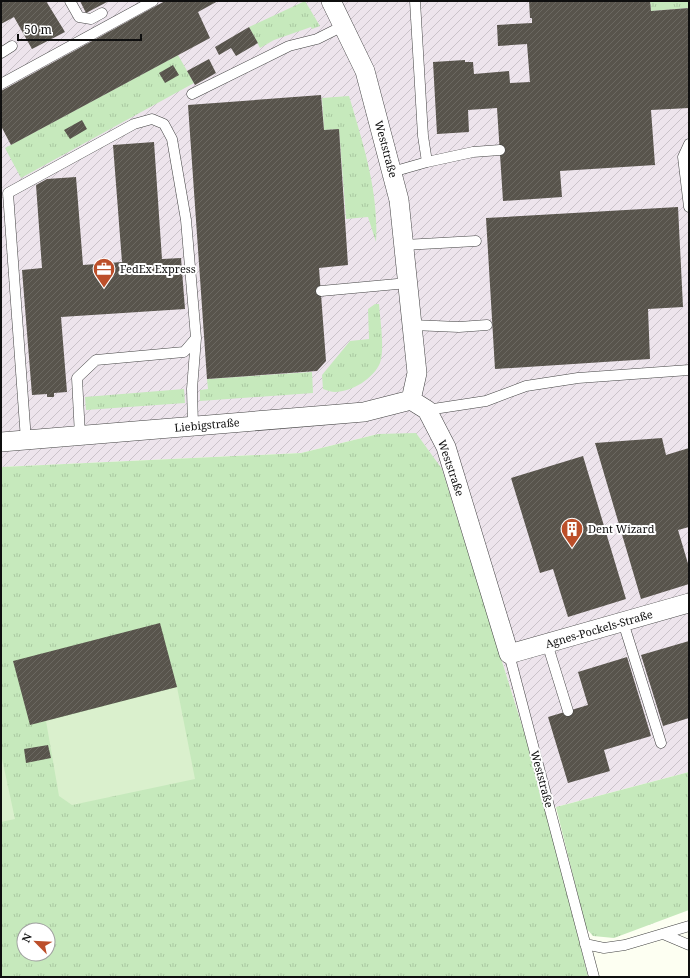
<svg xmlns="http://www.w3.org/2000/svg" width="690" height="978" viewBox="0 0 690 978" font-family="'Noto Serif',serif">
  <defs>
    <pattern id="industrial-furrows" width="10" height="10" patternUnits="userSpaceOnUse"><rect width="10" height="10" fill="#ede4ec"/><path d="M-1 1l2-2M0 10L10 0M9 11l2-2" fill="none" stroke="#cac2c9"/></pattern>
    <pattern id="grass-tufts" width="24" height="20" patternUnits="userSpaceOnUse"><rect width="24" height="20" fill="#c6e9bc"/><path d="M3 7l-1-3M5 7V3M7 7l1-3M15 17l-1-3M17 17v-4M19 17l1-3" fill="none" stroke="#a9c7a0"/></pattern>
    <pattern id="building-hatch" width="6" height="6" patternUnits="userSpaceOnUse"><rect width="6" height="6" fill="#58544c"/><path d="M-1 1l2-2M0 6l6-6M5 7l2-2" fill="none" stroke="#6b6861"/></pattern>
  </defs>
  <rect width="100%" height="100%" fill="#fdfff2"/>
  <path fill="url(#industrial-furrows)" d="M1 1H689V772L548 809 442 469 378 434 301 453 1 467Z"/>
  <path fill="url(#grass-tufts)" fill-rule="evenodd" d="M305 1 320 26 312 29 311 27 274 40 260 48 249 27Z
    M650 1H689V8L651 11Z
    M178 55 194 83 21 178 5 148Z
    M349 96C363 143 379 192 376 242L368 217 346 219 339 129 324 130 322 98Z
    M375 304H379C380 319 385 349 380 363 374 378 352 392 335 392 331 392 327 390 323 389L322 375 350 341 369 339 368 309Z
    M312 372 313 393 200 401V390L208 389 207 379Z
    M184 389 185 403 86 410 85 397Z
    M416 433 442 469 548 809 588 977H1V467L301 453 378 434ZM24 930H48V954H24Z
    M689 772V910L614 938 593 936 586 928 556 807Z"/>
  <path fill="#daf0cd" d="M177 687 195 779 72 805 59 796 46 721Z
    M1 754 15 819 1 822Z"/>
  <path fill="url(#building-hatch)" d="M1 1H46L65 32 32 49 14 17 1 24Z
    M80 1H109L86 13Z
    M165 1H218L198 12 210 38 11 145 1 126V91Z
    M529 1H650L651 11 689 8V108L651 110 655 165 560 171 562 197 503 201 497 108 468 110 469 132 437 134 433 62 465 60V62H473L474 74 509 71 510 83 530 82 527 44 498 46 497 25 532 23V18H530Z
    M249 27 258 43 236 56 231 48 219 55 215 47Z
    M209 59 216 73 195 85 187 71Z
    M173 65 179 75 165 83 159 73Z
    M321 95 324 130 339 129 348 265 319 268 326 361 317 371 207 379 188 105Z
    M82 120 87 129 70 139 64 130Z
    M154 142 162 259 181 258 185 309 61 317 67 392 54 393V397H47V394L32 395 22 270 42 268 36 185 47 179 76 177 83 265 122 262 113 145Z
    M678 207 683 307 648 309 650 359 495 369 486 218Z
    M662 438 666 455 689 448V527L678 530 689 567V584L641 599 595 443Z
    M583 456 626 599 568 617 553 569 540 573 511 478Z
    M160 623 177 687 30 725 13 661Z
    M689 641V718L663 726 641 655Z
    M627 657 651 736 604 750 610 771 568 783 548 717 588 705 578 672Z
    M48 745 51 758 26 763 24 749Z"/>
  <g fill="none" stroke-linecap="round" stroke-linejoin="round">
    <g stroke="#424242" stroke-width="11">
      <path id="service" d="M70 1 79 17 91 19 102 13
        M1 53 12 46
        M1 84 153 1
        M192 94 289 46 317 39 343 26
        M689 144 683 157 689 207
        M427 162 473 152 500 150
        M392 172 427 162 423 136 415 1
        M404 245 476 241
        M321 291 408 283
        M412 325 459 327 487 325
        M427 410 486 401 526 386 578 378 689 370
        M80 436 77 378 96 360 184 352 196 338
        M26 440 8 193 134 124 152 119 164 124 172 139 186 220 196 338 192 389 193 426
        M623 622 661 743
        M547 643 568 711
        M509 654 594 977
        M663 934 689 945
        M585 944 604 948 625 945 689 926"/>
    </g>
    <g stroke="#424242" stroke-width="20">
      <path id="minor" d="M331 1 365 71 399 200 417 373 411 400
        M411 400 427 410 446 447 509 654 689 603
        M1 442 364 412 411 400"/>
    </g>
    <use href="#service" stroke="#fff" stroke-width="10"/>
    <use href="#minor" stroke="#fff" stroke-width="19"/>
  </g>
  <defs>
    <g id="office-pin" transform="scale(1.15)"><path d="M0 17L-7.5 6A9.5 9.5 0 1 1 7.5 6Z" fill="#bc4f2a" stroke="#fff"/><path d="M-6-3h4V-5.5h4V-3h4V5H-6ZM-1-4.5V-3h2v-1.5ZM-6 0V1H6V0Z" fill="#fff"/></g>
    <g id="building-pin" transform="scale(1.15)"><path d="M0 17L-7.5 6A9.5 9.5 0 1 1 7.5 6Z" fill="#bc4f2a" stroke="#fff"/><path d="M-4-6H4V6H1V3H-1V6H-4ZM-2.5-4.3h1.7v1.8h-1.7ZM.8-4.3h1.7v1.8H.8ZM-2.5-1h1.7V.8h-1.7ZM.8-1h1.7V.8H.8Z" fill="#fff"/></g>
  </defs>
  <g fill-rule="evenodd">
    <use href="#office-pin" x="104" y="269"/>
    <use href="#building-pin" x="572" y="529"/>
  </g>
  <g text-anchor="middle" stroke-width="4" stroke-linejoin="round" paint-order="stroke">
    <g font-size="11" fill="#0f0f0f" stroke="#fff">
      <text transform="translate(386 149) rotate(75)" y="4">Weststraße</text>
      <text transform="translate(207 425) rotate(-5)" y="4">Liebigstraße</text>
      <text transform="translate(451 468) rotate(71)" y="4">Weststraße</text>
      <text transform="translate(599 629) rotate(-16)" y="4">Agnes-Pockels-Straße</text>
      <text transform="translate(542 779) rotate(75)" y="4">Weststraße</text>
    </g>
    <g font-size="11" fill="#0f0f0f" stroke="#fff" text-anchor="start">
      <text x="120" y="273">FedEx Express</text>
      <text x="588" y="533">Dent Wizard</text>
    </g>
  </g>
  <rect width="690" height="978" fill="none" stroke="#0f0f0f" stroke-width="4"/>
  <g transform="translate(36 942) rotate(294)"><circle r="19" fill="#ffffff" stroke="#9f9f9f"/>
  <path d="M0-3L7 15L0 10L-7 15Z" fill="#bc4f2a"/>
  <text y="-6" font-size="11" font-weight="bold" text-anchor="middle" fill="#0f0f0f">N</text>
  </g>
  <path d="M18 34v6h123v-6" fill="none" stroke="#0f0f0f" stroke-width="2"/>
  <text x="24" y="34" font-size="12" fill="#0f0f0f" stroke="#ffffff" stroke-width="3" paint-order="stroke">50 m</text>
</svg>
